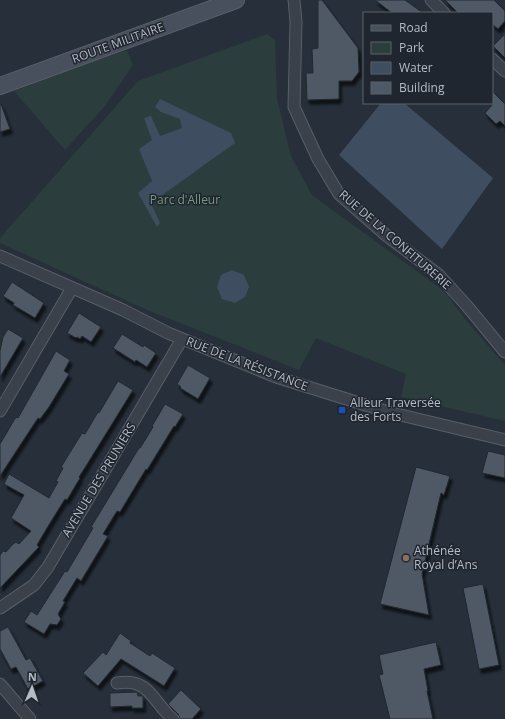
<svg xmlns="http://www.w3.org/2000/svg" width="505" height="719" viewBox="0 0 505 719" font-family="'Open Sans',sans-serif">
  <defs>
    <filter id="shadow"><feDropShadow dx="2.5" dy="4.5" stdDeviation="1" flood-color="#0009"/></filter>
  </defs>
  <rect width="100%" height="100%" fill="#262f3a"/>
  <path fill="#2b3d3d" d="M267 34 275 40 277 99 291 156 312 195 444 291 465 319 505 365V421L401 397 406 374 316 338 299 370 147 310 0 243V238L138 81Z
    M127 50 133 65 104 107 65 150 14 91 69 70Z"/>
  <path fill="#3e4d60" d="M160 99 231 133 235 143 151 203 160 223 157 227 138 193 152 181 139 149 152 140 144 118 151 116 160 136 182 128 180 119 161 112 155 107Z
    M381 103H404L493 178 442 249 339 155Z
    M232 270 244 275 249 287 245 297 235 303 222 299 217 287 221 275Z"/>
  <path fill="#4f5965" stroke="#212831" filter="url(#shadow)" d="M318 0H322L358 48 359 72 352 81H339V99L307 100 306 73H313L312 49 318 48Z
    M375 0H405L423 13H392Z
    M445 0H494L505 11V21L498 29 492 24V13H458Z
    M505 34V58L493 46Z
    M492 91 505 104V126L500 121 496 124 485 113 492 105Z
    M1 104 10 129 0 132V105Z
    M12 282 44 303 35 318 13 305 14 303 3 296Z
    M79 313 101 327 91 342 82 336 80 339 77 337 76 338 67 333Z
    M8 329 23 338 0 377V351L3 337Z
    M122 334 143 347 144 345 156 353 147 367 136 360 135 362 113 348Z
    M56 351 70 360 64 371 69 374 49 407 40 419 38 418 0 476V444L16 417 18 418Z
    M188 365 210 378 198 399 180 388 181 387 177 384Z
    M118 381 133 390 86 466 79 477 80 478 67 500 65 499 47 528 37 545 39 547 0 588V555L3 551 6 552 13 544 16 542 19 544 31 531 11 518 24 495 4 484 9 474 49 498 58 482 56 481 63 468 61 467 82 433 85 434 98 412 99 413Z
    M165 404 183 414 175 427 174 426 147 470 146 469 120 512 117 511 103 534 108 536 81 581 77 578 63 601 65 602 58 614 61 619 57 625 50 624 44 634 24 622 31 611 37 615 65 571 67 572 93 528 91 527 105 504 139 448H140L147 437 153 427 152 426Z
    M488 451 505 455V478L482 473Z
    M416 467 450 476 444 495 441 493 422 574 429 615 380 604Z
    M483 584 499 665 479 669 463 588Z
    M8 627 26 660 30 658 43 681 28 689 16 667 11 669 0 649V631Z
    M120 633 131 641 130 643 150 656 152 653 175 668 164 686 121 659 98 686 83 673 103 652 106 655Z
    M436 642 441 665 424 669 428 691H427L433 719H390L379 675 383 674 379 655Z
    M181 690 201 709 192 719H180L178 714 168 704Z
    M137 692 138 696H143V708H132V706L110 707V693Z"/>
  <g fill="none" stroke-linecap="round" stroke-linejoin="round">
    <g stroke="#585f68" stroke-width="13">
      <path id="street" d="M294 0 296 21 294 107 318 159 339 194 387 236 439 275 467 306 505 352
        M431 0 444 13
        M492 59 505 71
        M0 256 123 310 168 333 276 377 388 412 505 440
        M0 411 72 288
        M0 608 34 585 48 567 182 339
        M117 683C151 678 152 702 173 719
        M0 684 30 719"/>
    </g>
    <g stroke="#585f68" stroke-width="18">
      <path id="secondary" d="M0 86 236 0"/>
    </g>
    <use href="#street" stroke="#3a414a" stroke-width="11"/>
    <use href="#secondary" stroke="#48505d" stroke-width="16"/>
  </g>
  <rect fill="#1a4fb4" stroke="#1f262f" stroke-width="1.5" x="338" y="406" width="8" height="8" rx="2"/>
  <circle fill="#8d6e63" stroke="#1f262f" stroke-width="1.5" cx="406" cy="558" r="4"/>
  <g text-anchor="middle" stroke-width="3" stroke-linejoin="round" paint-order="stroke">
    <g font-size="12" fill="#b5bcc6" stroke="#1f262f">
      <text transform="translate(118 43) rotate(-20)" y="4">ROUTE MILITAIRE</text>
      <text transform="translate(395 240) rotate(41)" y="4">RUE DE LA CONFITURERIE</text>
      <text transform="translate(247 364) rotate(21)" y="4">RUE DE LA RÉSISTANCE</text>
      <text transform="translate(99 480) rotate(-59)" y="4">AVENUE DES PRUNIERS</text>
    </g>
    <g font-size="12" fill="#76997e" stroke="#1f262f">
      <text x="185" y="204">Parc d'Alleur</text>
    </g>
    <g font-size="12" fill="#b5bcc6" stroke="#1f262f" text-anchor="start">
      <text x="350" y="407">Alleur Traversée<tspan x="350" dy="14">des Forts</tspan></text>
      <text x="414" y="555">Athénée<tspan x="414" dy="14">Royal d’Ans</tspan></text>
    </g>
  </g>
  <rect x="363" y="12" width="130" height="92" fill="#1f262f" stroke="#5b626b"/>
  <rect x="371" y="25" width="20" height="6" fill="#48505d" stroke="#5b626b"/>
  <text x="399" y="32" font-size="12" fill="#b5bcc6">Road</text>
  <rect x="371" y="42" width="20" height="12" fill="#2b3d3d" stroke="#5b626b"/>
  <text x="399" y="52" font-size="12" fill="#b5bcc6">Park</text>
  <rect x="371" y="62" width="20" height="12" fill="#3e4d60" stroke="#5b626b"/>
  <text x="399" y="72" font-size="12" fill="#b5bcc6">Water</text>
  <rect x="371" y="82" width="20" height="12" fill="#4f5965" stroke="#5b626b"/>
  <text x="399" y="92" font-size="12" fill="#b5bcc6">Building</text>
  <g transform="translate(32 687) rotate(2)" stroke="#1f262f" stroke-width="3" paint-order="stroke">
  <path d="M0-3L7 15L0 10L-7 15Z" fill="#b5bcc6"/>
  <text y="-6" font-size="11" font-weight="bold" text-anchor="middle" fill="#b5bcc6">N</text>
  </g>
</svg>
